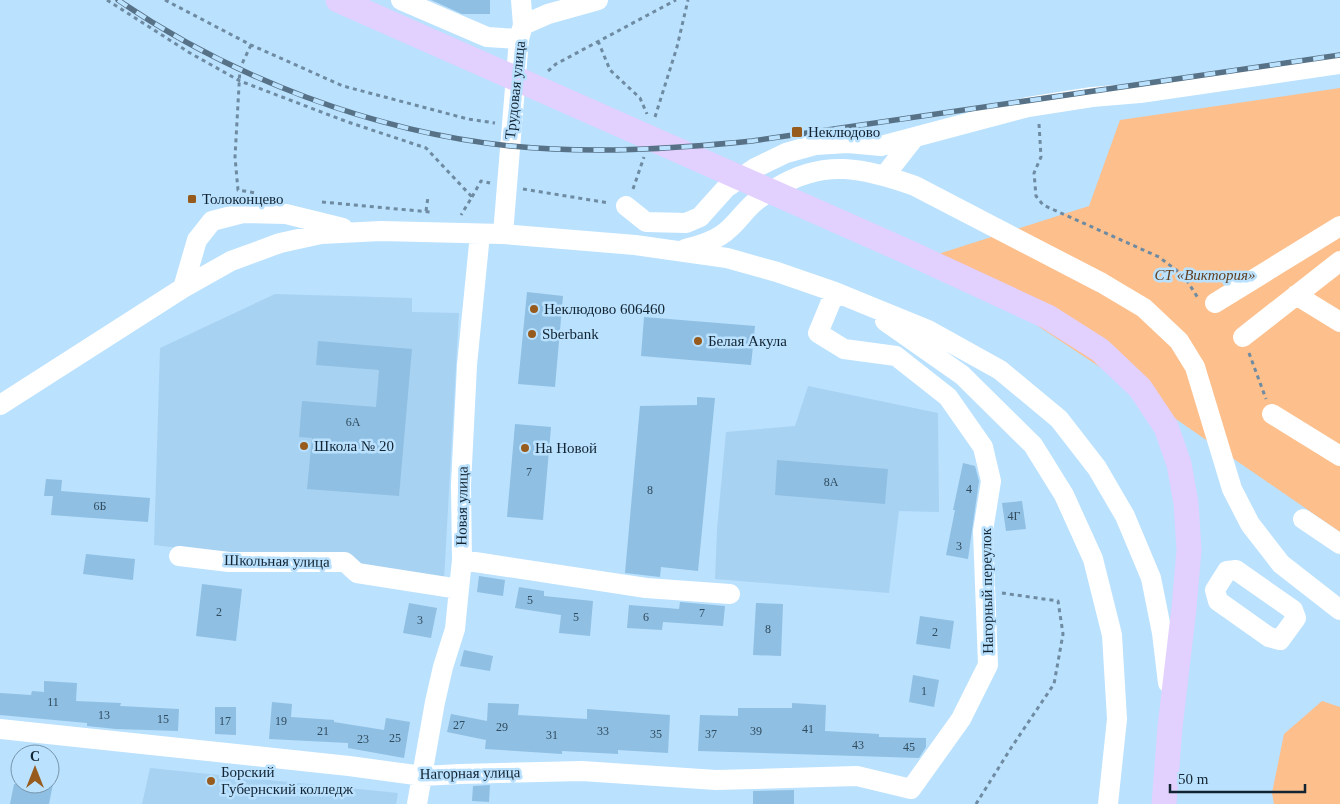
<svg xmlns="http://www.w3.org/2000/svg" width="1340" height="804" viewBox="0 0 1340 804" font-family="'Times New Roman',serif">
  <rect width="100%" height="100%" fill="#bae1fe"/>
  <path fill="#a8d2f2" d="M275 294 412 298V312L459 313 444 580 154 545 160 348Z
    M808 386 938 413 939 512 899 511 889 593 715 579 717 529 726 432 795 426Z
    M150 768 398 793 396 804H142Z"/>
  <path fill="#fdbf8c" d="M1340 88V532L1112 375 932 256 1089 206 1120 120Z
    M1322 701 1340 707V804H1274L1272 793 1284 734Z"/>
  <path fill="#8fbfe2" d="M431 0H490V14H462Z
    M527 292 563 296 555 387 518 384Z
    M644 317 755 326 751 365 641 356Z
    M318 341 412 349 399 496 307 489 312 438 299 437 302 401 376 407 379 370 316 365Z
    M697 397 715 398 698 571 661 567 660 577 625 573 640 406 697 405Z
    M515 424 551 427 543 520 507 517Z
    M777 460 888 469 885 504 775 495Z
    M963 463 975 466 979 481 968 559 946 555 955 510H953Z
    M46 479 62 480 61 491 150 498 148 522 51 515 53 496H44Z
    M1022 501 1026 529 1006 531 1002 503Z
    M86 554 135 559 133 580 83 574Z
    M479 576 505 580 503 596 477 592Z
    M202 584 242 589 236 641 196 636Z
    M519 587 544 591V596L593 601 590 636 559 633 561 615 515 608Z
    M680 602 725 606 723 626 663 622 662 630 627 628 629 605 679 609Z
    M409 603 437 608 431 638 403 633Z
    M756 603 783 604 781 656 753 655Z
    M920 616 954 621 950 649 916 644Z
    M464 650 493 656 490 671 460 666Z
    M913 675 939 680 934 707 909 702Z
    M44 681 77 683 76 701 121 703 120 706 179 709 178 731 116 729 87 726V723L0 715V693L31 695 32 691 44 692Z
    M272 702 292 704 291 717 334 720V722L384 730 386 718 410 722 404 758 348 748V743L269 739Z
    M488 703 519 704 518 715 587 719V709L670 715 668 753 618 750V754L562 751V754L485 749 486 740 447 732 451 714 487 721Z
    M792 703 826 705 825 731 879 734V737L926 738V747L919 758 698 751 700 715 738 716V708H792Z
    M215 707H236V735L215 734Z
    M14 784H53L49 804H10Z
    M490 785 489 802 472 801 473 786Z
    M794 790V804H753V791Z"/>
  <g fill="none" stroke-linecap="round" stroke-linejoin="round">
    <path stroke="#6e8ba2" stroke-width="3" stroke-dasharray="4 4" stroke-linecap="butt" d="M107 0 190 53 240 81 345 121 426 148 472 197 461 215
      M165 0 251 45 343 86 468 119 495 123
      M598 41 610 70 640 98 647 114
      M251 45 240 68 235 157 238 190 256 193
      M548 71 556 64 676 0
      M655 117 677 47 688 0
      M1039 124 1041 157 1034 173 1036 196 1043 205 1159 257 1184 276 1198 298
      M523 189 609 203
      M633 189 644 157
      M472 197 481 181 490 183
      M322 202 430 212
      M426 211 428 197
      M1249 353 1266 399
      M976 804 1011 748 1054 684 1063 634 1058 601 1002 593"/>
    <path stroke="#fff" stroke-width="20" d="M401 0 487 37 519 39
      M521 0 523 25
      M885 175 914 138
      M626 206 646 222 686 223 700 217 726 188 755 168 786 153 815 145 848 143 881 146 1028 107 1092 97 1140 93 1340 64
      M503 234 519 39 523 25 548 14 598 0
      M685 249C701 245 718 240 730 228 739 220 746 209 756 201 762 196 769 192 776 188 824 158 864 168 915 186L1102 283 1144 308 1179 341 1195 367 1232 489 1250 524 1281 564 1340 610
      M183 288 197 240 212 221 243 213 286 214 343 228
      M1296 295 1340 322
      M1215 303 1340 226
      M885 321 962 375 1033 445 1064 495 1093 559 1112 635 1117 719 1108 804
      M1243 337 1340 261
      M0 405 183 288 231 261 280 243 321 234 381 231 503 234 635 245 727 258 777 272 835 292 928 330 1000 370 1059 419 1097 468 1125 516 1151 578 1162 633 1168 683
      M1272 414 1340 456
      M1303 519 1340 544
      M179 556 229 562H345L357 573 459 589
      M462 560 646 588 730 594
      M1236 570 1293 610 1296 618 1280 640 1269 637 1218 601 1215 590 1227 571Z
      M0 729 349 766 423 776 460 774 582 771 716 780 857 776 911 789 961 719 988 665 983 531 991 481 983 447 948 397 896 356 844 349 818 333 835 292
      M417 804 435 702 443 667 455 629 459 589 462 560 461 485 467 365 480 234"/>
    <path stroke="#e2d0ff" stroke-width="25" d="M338 0 910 253 1048 317 1100 350 1140 388 1166 427 1179 464 1186 503 1189 550 1184 608 1170 727 1164 804"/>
    <g stroke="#577286" stroke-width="5.5">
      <path id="rail" d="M118 0C232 78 374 132 511 146 592 154 671 149 752 141L1340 55"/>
    </g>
    <use href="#rail" stroke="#bae1fe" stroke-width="4" stroke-dasharray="11" stroke-linecap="butt"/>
  </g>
  <g fill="#985b1e" stroke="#bae1fe" stroke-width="2">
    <rect x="791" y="126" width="12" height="12" rx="2.5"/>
    <rect x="187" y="194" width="10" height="10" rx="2.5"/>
    <circle cx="534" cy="309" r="5"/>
    <circle cx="532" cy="334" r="5"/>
    <circle cx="698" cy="341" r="5"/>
    <circle cx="304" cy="446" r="5"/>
    <circle cx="525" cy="448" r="5"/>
    <circle cx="211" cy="781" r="5"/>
  </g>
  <g text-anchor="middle" stroke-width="5" stroke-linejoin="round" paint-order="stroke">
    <g font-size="12" fill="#314b5e">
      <text x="353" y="426">6А</text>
      <text x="529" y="476">7</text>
      <text x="831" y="486">8А</text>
      <text x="969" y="493">4</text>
      <text x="650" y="494">8</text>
      <text x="100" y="510">6Б</text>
      <text x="1014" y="520">4Г</text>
      <text x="959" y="550">3</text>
      <text x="530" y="604">5</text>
      <text x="219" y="616">2</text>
      <text x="702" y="617">7</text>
      <text x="576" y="621">5</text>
      <text x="646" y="621">6</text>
      <text x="420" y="624">3</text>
      <text x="768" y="633">8</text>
      <text x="935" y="636">2</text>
      <text x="924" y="695">1</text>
      <text x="53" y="706">11</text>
      <text x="104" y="719">13</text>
      <text x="163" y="723">15</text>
      <text x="225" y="725">17</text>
      <text x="281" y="725">19</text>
      <text x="459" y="729">27</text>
      <text x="502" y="731">29</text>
      <text x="808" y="733">41</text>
      <text x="323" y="735">21</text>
      <text x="603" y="735">33</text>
      <text x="756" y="735">39</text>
      <text x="656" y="738">35</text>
      <text x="711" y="738">37</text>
      <text x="552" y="739">31</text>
      <text x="395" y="742">25</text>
      <text x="363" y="743">23</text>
      <text x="858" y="749">43</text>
      <text x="909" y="751">45</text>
    </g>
    <g font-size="15" fill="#122432" stroke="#bae1fe">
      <text transform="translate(515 90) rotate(-84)" y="5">Трудовая улица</text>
      <text transform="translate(462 506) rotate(-89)" y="5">Новая улица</text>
      <text transform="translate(277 561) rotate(1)" y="5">Школьная улица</text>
      <text transform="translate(987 591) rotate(-91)" y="5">Нагорный переулок</text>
      <text transform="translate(470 773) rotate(-1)" y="5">Нагорная улица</text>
    </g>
    <g font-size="15" fill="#122432" stroke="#bae1fe" text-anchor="start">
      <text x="808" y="137">Неклюдово</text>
      <text x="202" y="204">Толоконцево</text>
      <text x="544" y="314">Неклюдово 606460</text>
      <text x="542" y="339">Sberbank</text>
      <text x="708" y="346">Белая Акула</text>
      <text x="314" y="451">Школа № 20</text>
      <text x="535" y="453">На Новой</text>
      <text x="221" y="777">Борский<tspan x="221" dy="17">Губернский колледж</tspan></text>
    </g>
    <g font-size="15" font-style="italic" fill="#603f21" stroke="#bae1fe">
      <text x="1205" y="280">СТ «Виктория»</text>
    </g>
  </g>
  <g transform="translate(35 769)"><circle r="24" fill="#bae1fe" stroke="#7795ac"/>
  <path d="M0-4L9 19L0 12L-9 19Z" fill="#985b1e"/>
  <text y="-8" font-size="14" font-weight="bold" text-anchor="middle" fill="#122432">С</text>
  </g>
  <path d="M1170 784v8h135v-8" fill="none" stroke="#122432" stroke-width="2.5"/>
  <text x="1178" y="784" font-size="15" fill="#122432" stroke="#bae1fe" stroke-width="4" paint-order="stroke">50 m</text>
</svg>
